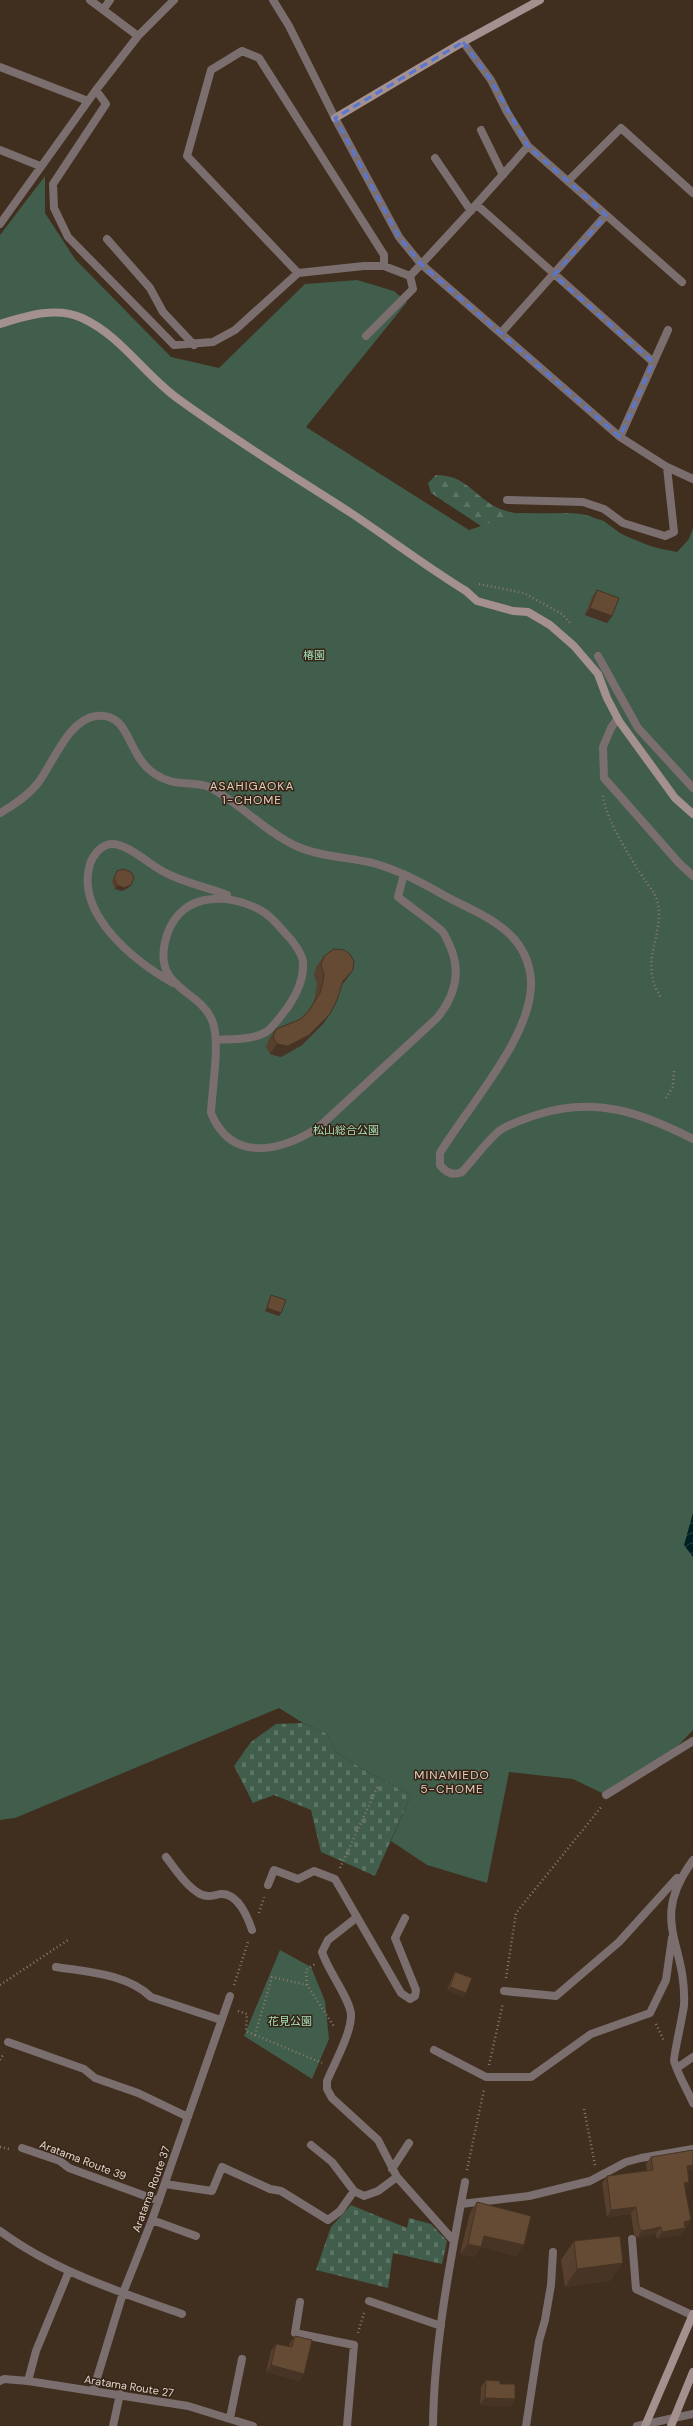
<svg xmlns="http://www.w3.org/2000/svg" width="693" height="2426" viewBox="0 0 693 2426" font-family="'DM Sans','Noto Sans JP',sans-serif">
  <defs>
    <pattern id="forest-firs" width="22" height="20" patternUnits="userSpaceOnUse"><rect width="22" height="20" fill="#415d4b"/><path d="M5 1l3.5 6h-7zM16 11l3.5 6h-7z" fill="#5c7464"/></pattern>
    <pattern id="cemetery-stones" width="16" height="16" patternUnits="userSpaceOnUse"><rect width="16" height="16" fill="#415d4b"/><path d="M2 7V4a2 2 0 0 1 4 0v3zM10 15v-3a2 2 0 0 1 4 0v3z" fill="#5c7464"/></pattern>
    <pattern id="water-waves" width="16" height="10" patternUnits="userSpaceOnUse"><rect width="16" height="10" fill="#002022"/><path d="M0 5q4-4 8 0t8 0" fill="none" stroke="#254041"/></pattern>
  </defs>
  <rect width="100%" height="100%" fill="#402e1f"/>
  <path fill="url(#forest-firs)" d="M436 475C466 475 473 495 496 507 521 520 553 510 580 514 596 516 607 525 620 533 638 544 658 549 678 552L481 526 431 493 428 483Z"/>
  <path fill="url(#cemetery-stones)" d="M303 1723 326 1733 336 1752 364 1770 411 1795 375 1876 321 1852 311 1810 274 1795 253 1803 234 1766 251 1742 276 1724Z
    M351 2205 407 2228 409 2218 431 2224 447 2241 442 2264 393 2253 388 2288 316 2270 331 2227Z"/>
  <path fill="#415d4b" d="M45 176V213L75 259 171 357 219 368 305 284 357 280 394 291 407 302 306 427 469 530 520 513 580 514 604 521 621 534 655 548 677 552 689 539 693 528V1730L656 1769 606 1795 573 1779 509 1772 487 1883 427 1865 391 1841 411 1795 364 1770 336 1752 326 1733 303 1723 279 1708 15 1818 0 1820V235Z
    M280 1950 311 1967 325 2001 329 2039 312 2079 244 2036Z"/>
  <path fill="url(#water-waves)" d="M693 1513V1557L684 1545Z"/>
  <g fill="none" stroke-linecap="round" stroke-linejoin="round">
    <path stroke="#897b6e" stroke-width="2.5" stroke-dasharray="1 3" stroke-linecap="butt" d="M479 584 524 593 562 614 571 624
      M603 796C605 820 639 873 654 893 672 929 634 959 662 999
      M666 1098 673 1087 674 1070
      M340 1868 378 1786
      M259 1913 264 1897
      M506 1978 516 1913 602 1806
      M0 1985 68 1940
      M234 1985 248 1942
      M307 1985 306 1970 315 1964
      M238 2011 247 2014 246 2031 255 2035 272 1977 307 1985 335 2028
      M656 2024 664 2041
      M255 2035 322 2063
      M0 2060 4 2053
      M489 2065 503 2003
      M584 2109 595 2165
      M0 2147 9 2149
      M467 2170 484 2089
      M358 2333 364 2313"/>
    <path stroke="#7b6e6e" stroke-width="8" d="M90 0 138 36
      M273 0 289 26 335 118 399 237 421 264 620 437 667 467 693 479
      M103 10 110 0
      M463 42 491 80 507 112 528 146
      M0 67 88 101
      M96 90 106 104 53 184 54 208 68 237 174 345 213 342 235 330 298 273 364 266H384L410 276C450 234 490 190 528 146L682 282
      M481 130 503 175
      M0 150 40 166
      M435 158 471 211
      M568 181 621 128 693 193
      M477 205 653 362
      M0 224 96 90 138 36 174 0
      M107 239 150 288 163 312 194 345
      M298 273 187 156 211 70 242 51 259 58 384 255V266
      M501 333 606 215
      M366 336 413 289 410 276
      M620 437 668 330
      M507 500 583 502 604 509 623 523 665 536 674 532 667 467
      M598 656 638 728 693 788
      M619 721 617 719 611 728 603 747 604 778 679 863 693 876
      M0 813C14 805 28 796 38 783 53 763 69 719 96 716 123 713 126 737 137 754 144 767 156 777 170 781 183 785 197 782 209 787 240 803 264 831 296 846 321 857 348 857 373 863 402 871 427 886 453 900 471 909 491 918 506 931 518 941 527 956 530 972 541 1028 467 1107 440 1153V1165C446 1173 453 1176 462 1172 474 1159 486 1142 499 1131 509 1124 524 1119 536 1115 595 1096 640 1112 693 1139
      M173 983C134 961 75 914 90 864 93 855 101 845 111 844 127 843 150 865 164 872 184 883 207 887 227 895
      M216 1040C231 1039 253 1040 266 1032 274 1027 282 1014 288 1007 297 993 304 979 303 962 302 953 292 940 286 934 279 926 271 916 262 911 225 890 176 893 165 942 154 991 202 989 213 1023 220 1044 212 1089 211 1113 232 1164 282 1151 319 1127L437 1018C455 996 462 971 449 944 447 940 445 934 442 931 428 919 412 908 398 897L404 874
      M606 1795 693 1741
      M166 1857C176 1870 186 1886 200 1894 209 1898 213 1895 221 1894 238 1893 248 1918 252 1930
      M693 1860C648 1922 687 1942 684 2005 683 2015 673 2058 674 2061 678 2075 687 2089 693 2103
      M268 1885 274 1870 298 1879 314 1871 335 1879 401 1993 410 1999 415 1996 416 1990 395 1938 405 1918
      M356 1918 328 1940 322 1952C328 1971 349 1997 351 2014 352 2032 334 2064 327 2081V2089L332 2098 378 2140 397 2177 453 2240
      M56 1967C88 1972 127 1974 151 1997L221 2020
      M504 1991 556 1996 619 1942 677 1878
      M8 2042 84 2069 95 2078 138 2093 188 2117
      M434 2050 486 2077H531L591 2034 650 2013 666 1980 672 1938
      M677 2068 693 2057
      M311 2145 332 2162 354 2191 364 2196 378 2191 397 2177
      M22 2148 60 2161 69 2168 159 2201
      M392 2169 409 2143
      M165 2184 212 2191 222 2167 270 2189 281 2191 328 2220 340 2211 354 2191
      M461 2204 529 2196 590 2181 626 2162 641 2158 693 2149
      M152 2220 196 2236
      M0 2231C54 2271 120 2292 182 2314
      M632 2239 636 2289 692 2315
      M369 2301 441 2326
      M300 2302 295 2333 354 2345 347 2426
      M0 2381 4 2379 28 2381 188 2406 253 2426
      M28 2381 36 2351 69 2271
      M93 2391 123 2293 152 2220 230 1996
      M230 2418 242 2359
      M113 2426 120 2394
      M433 2426C434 2344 450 2263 465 2182
      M526 2426 539 2341 545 2320 551 2285 553 2252
      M637 2426 693 2414"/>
    <path stroke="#a4908f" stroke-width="8" d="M335 118 463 42 540 0
      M0 324C26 316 56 306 82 318 120 335 144 374 177 398 233 439 292 475 351 513 390 539 427 567 466 591L477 601 513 611 528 612 550 625 574 646 598 674 607 698 619 721 675 798 693 814
      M645 2426 693 2314
      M671 2426 693 2372"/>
  </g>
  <path fill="#57402d" d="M597 590 612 616 607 623 585 615 592 597Z
    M117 871 128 888 122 891 115 889 112 882 115 875Z
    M324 956 346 980 342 984 330 1014 323 1024 302 1045 281 1057 270 1054 266 1047 269 1039 276 1029 299 1020 307 1013 313 1004 316 992 317 984 314 975 317 966Z
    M271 1295 281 1313 279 1316 265 1311 269 1299Z
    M455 1972 463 1997 447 1990 453 1975Z
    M651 2157 688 2172 689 2182 685 2189 691 2220 681 2235 657 2239 656 2234 637 2238 634 2234 631 2214 607 2217 602 2183 607 2176 647 2171 646 2164Z
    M477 2202 517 2256 481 2247 474 2257 460 2254 470 2213Z
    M574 2241 610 2281 565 2287 561 2260Z
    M295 2336 304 2374 299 2381 266 2372 271 2351 276 2344 289 2347 290 2343Z
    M486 2380 515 2399 510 2406 480 2405 481 2387Z"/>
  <path fill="#473424" d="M590 608 612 616 607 623 585 615Z
    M117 885H131L128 888 122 891 115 889Z
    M353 970 346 980 336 991 343 981Z
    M330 1014 323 1024 302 1045 281 1057 270 1054 277 1044Z
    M267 1308 281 1313 279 1316 265 1311Z
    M450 1987 466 1993 463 1997 447 1990Z
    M693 2165V2171L682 2172 687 2166Z
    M689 2182 685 2189 684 2183Z
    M636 2207 631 2214 607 2217 611 2210Z
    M691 2220 686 2227 679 2228 684 2222Z
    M661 2227 656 2234 637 2238 642 2231Z
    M685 2228 681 2235 657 2239 662 2232Z
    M484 2236 524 2245 517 2256 481 2247 474 2257 460 2254 468 2244Z
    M623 2263 610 2281 565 2287 577 2269Z
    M271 2365 304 2374 299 2381 266 2372Z
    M485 2398 515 2399 510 2406 480 2405Z"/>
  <path fill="#654a34" stroke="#473424" d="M597 590 619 598 612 616 590 608Z
    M124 869 131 872 134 878 131 885 124 888 117 885 114 878 117 871Z
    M334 949 344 950 349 953 354 961 353 970 343 981 337 1000 330 1014 309 1035 288 1046 277 1044 273 1037 276 1029 299 1020 308 1012 320 993 323 982 324 974 321 965 324 956Z
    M271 1295 286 1300 281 1313 267 1308Z
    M455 1972 472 1978 466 1993 450 1987Z
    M693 2150V2165L687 2166 689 2182 684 2183 691 2220 684 2222 685 2228 662 2232 661 2227 642 2231 639 2227 636 2207 611 2210 607 2176 653 2170 651 2157Z
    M477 2202 531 2216 524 2245 484 2236 481 2247 468 2244Z
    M620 2236 623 2263 577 2269 574 2241Z
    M295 2336 312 2340 304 2374 271 2365 276 2344 292 2347Z
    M486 2380 500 2381V2384H515V2399L485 2398Z"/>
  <path fill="none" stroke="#5877d4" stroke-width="3" stroke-dasharray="8 5" stroke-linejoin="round" d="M463 42 491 80 528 146 606 215 554 275 653 362 620 437 421 264 399 237 335 118Z"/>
  <g text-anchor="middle" stroke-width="3" stroke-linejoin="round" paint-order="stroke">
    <g font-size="11" fill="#a5e1bb" stroke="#352416">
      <text x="314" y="659">椿園</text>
      <text x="346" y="1134">松山総合公園</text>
      <text x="290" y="2025">花見公園</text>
    </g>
    <g font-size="11" fill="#e1d6cc" stroke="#352416">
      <text transform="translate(83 2160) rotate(21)" y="4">Aratama Route 39</text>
      <text transform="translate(151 2189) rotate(-70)" y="4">Aratama Route 37</text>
      <text transform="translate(129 2386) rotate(9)" y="4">Aratama Route 27</text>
    </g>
    <g font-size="12" letter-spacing="1" fill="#e4cdbb" stroke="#352416">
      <text x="252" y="790">ASAHIGAOKA<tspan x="252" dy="14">1-CHOME</tspan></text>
      <text x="452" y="1779">MINAMIEDO<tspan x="452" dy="14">5-CHOME</tspan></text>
    </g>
  </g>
</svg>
